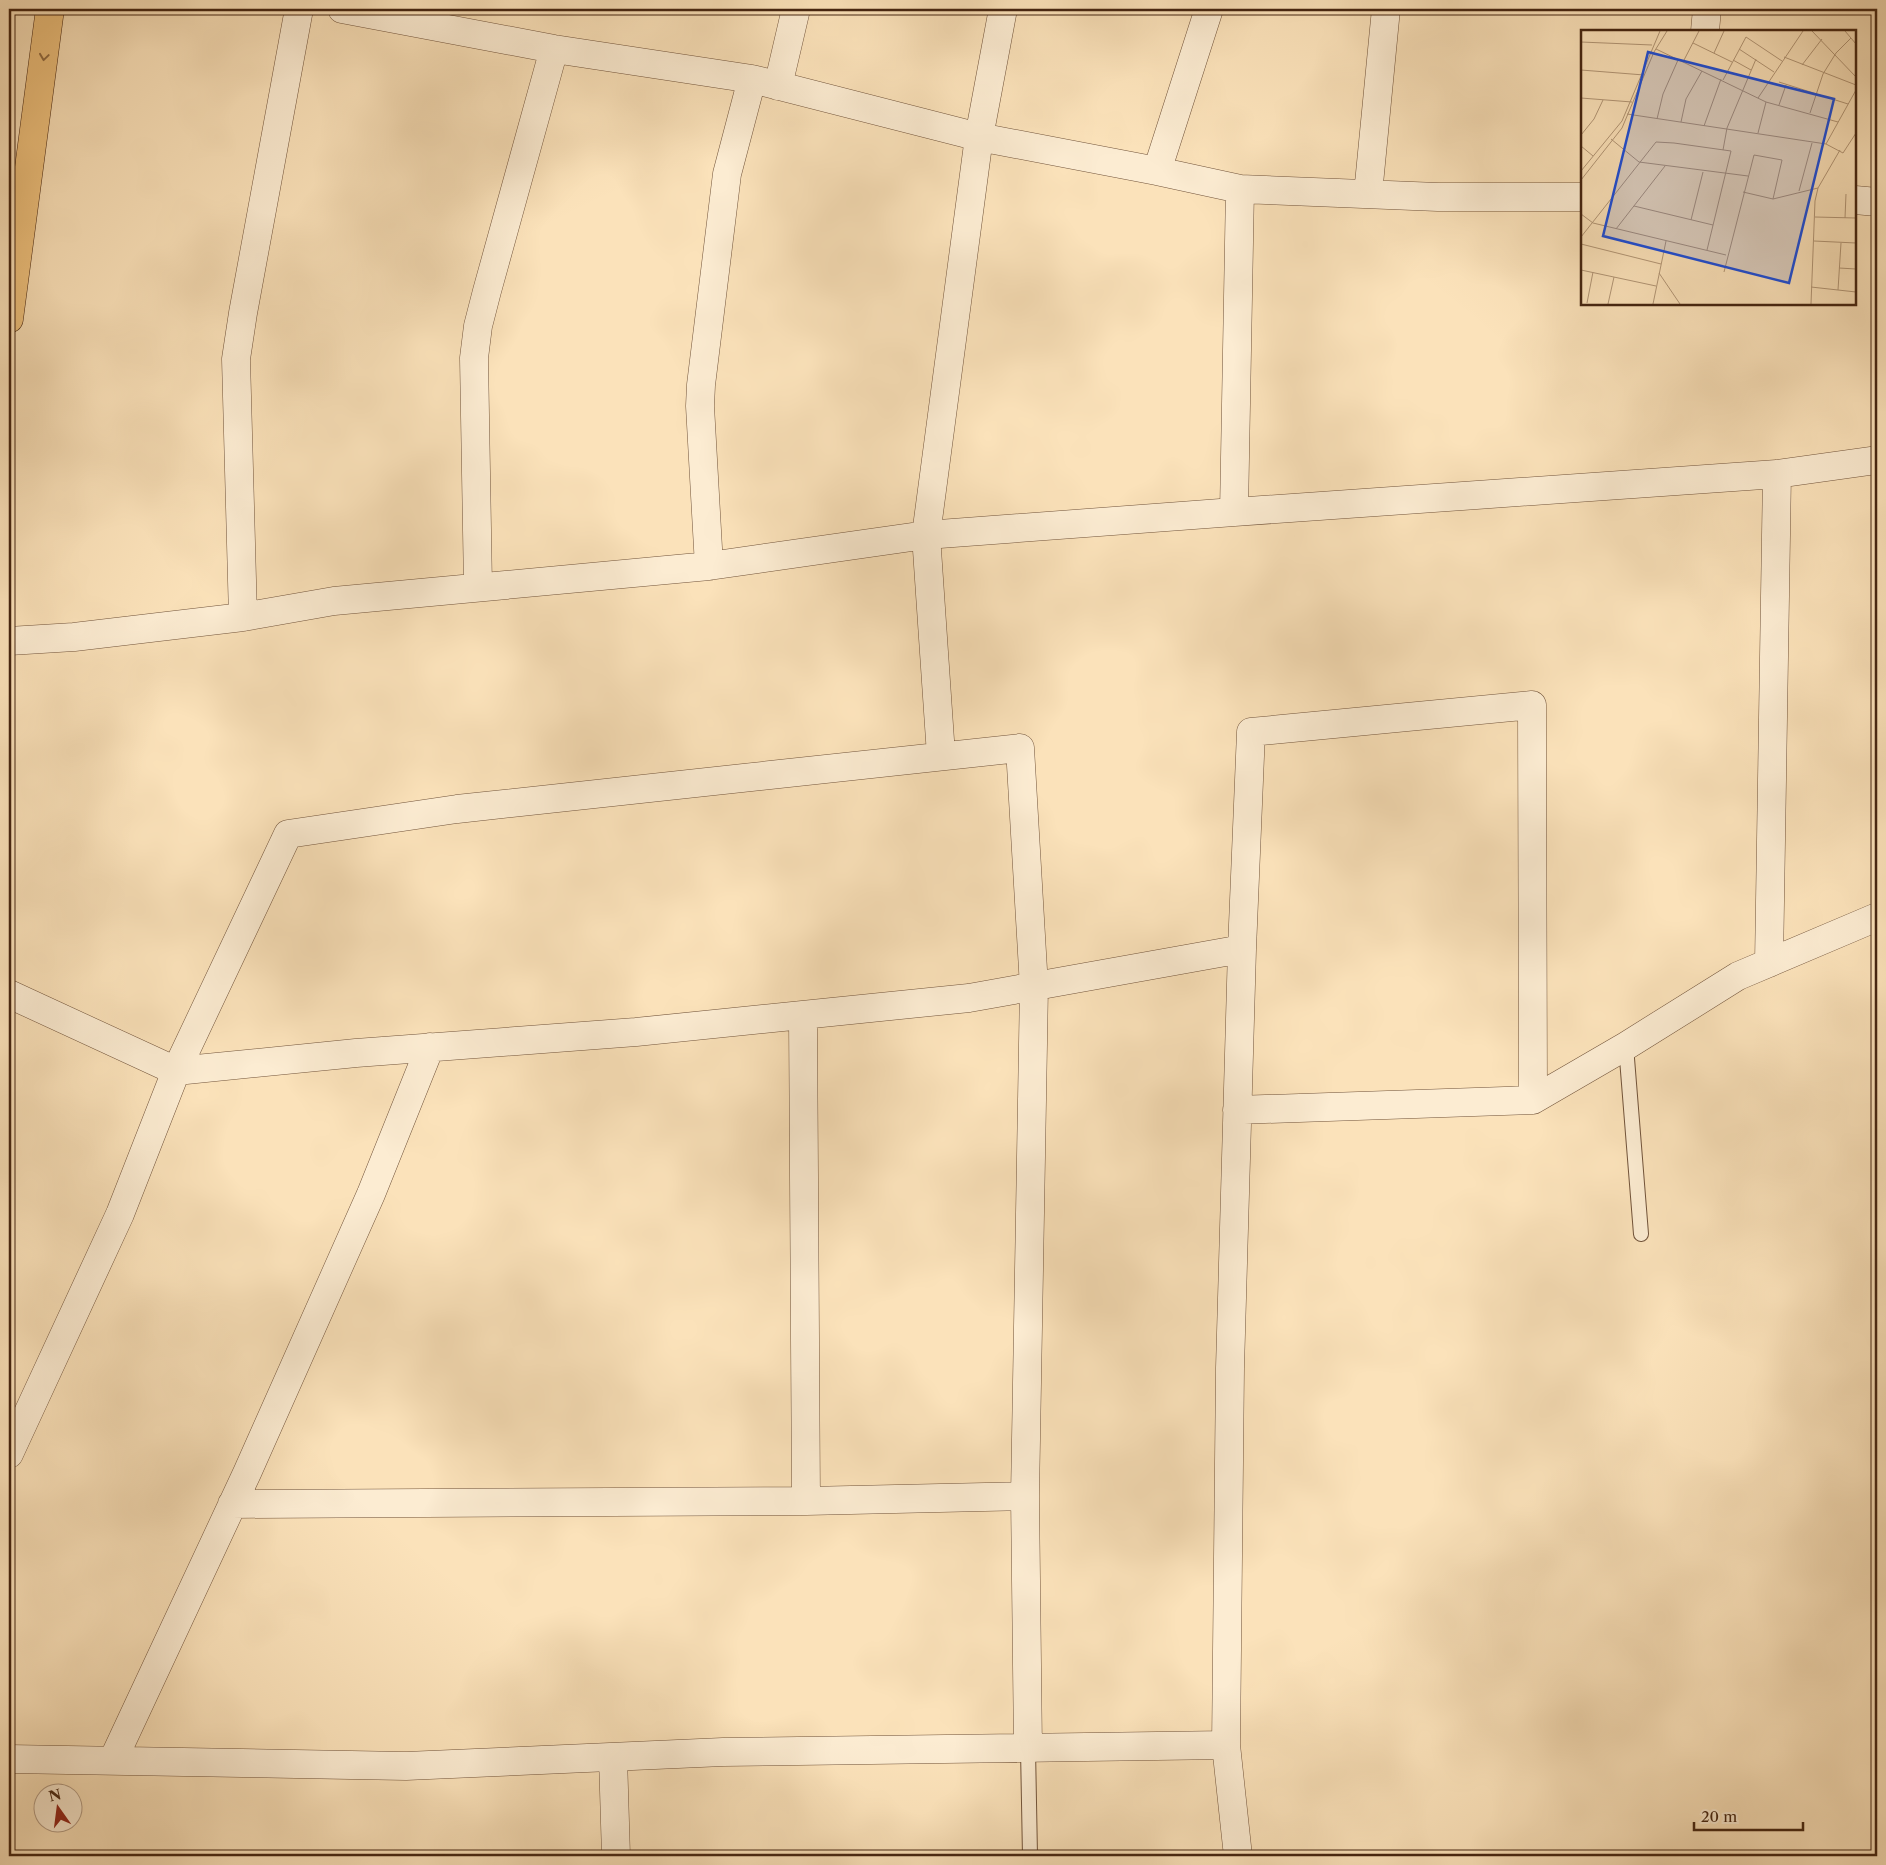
<svg xmlns="http://www.w3.org/2000/svg" width="1886" height="1865" viewBox="0 0 1886 1865" font-family="'Libre Caslon Text',serif">
  <rect width="100%" height="100%" fill="#fbe2ba"/>
  <filter id="stains"><feTurbulence type="fractalNoise" baseFrequency=".004" numOctaves="4"/><feColorMatrix values="0 0 0 0 .2 0 0 0 0 .09 0 0 0 0 .02 0 0 0 .5 -.17"/></filter>
  <radialGradient id="worn" r=".72"><stop offset=".6" stop-color="#630" stop-opacity="0"/><stop offset="1" stop-color="#630" stop-opacity=".3"/></radialGradient>
  <g fill="none" stroke-linecap="round" stroke-linejoin="round">
    <g stroke="#72543b" stroke-width="16">
      <path id="lane" d="M1626 1046 1641 1234
        M1028 1749 1030 1856"/>
    </g>
    <g stroke="#72543b" stroke-width="29">
      <path id="street" d="M342 9 554 49 752 79 979 137 1157 171 1240 189 1438 197H1582
        M1705 31 1707 9
        M778 86 796 9
        M1157 171 1209 9
        M1368 194 1386 9
        M1855 200 1877 202
        M1234 512 1240 189
        M709 566 700 406 701 385 727 174 752 79
        M478 587 474 358 478 326 487 291 554 49
        M243 617 236 359 243 313 299 9
        M9 641 74 637 243 617 334 601 709 566 926 535 1234 512 1777 474 1877 460
        M941 755 926 535 979 137 1003 9
        M1769 963 1777 474
        M9 994 176 1071 356 1053 636 1032 969 998 1242 949
        M803 1015 806 1501
        M1237 1110 1533 1100 1626 1046 1738 976 1877 917
        M9 1454 120 1214 176 1071 288 834 457 809 1020 748 1034 987 1025 1496 1028 1749
        M232 1504 806 1501 1025 1496
        M613 1757 616 1856
        M9 1759 406 1766 723 1752 1226 1745
        M113 1760 247 1473 371 1194 430 1047
        M1238 1856 1226 1745 1230 1368 1242 949 1251 732 1532 705 1533 1100"/>
    </g>
    <g stroke="#452511" stroke-width="29">
      <path id="primary" d="M9 319 50 9"/>
    </g>
    <use href="#lane" stroke="#fcecd2" stroke-width="14"/>
    <use href="#street" stroke="#fcecd2" stroke-width="28"/>
    <use href="#primary" stroke="#eec17d" stroke-width="28"/>
  </g>
  <defs><path id="oneway-chevron" d="M-2-3.5L2.5 0L-2 3.5" fill="none" stroke-width="1.6" stroke-linecap="round" stroke-linejoin="round" transform="scale(1.25)"/></defs>
  <use stroke="#916b42" href="#oneway-chevron" transform="translate(44 57) rotate(98)"/>
  <g transform="translate(1581 30)">
    <rect width="275" height="275" fill="#fbe2ba"/>
    <path fill="none" stroke="#b29676" stroke-width="1" d="M231 1 275 47M264 1 275 14M0 12 71 15M112 13 151 32M75 19 185 72 257 92M158 19 193 42M133 23 143 1M203 27 275 55M152 30 170 40M102 32 118 1M221 35 241 9M0 40 63 45M142 50 165 7 201 31M198 52 267 74M0 68 51 72M177 68 222 1M198 75 205 55M229 83 242 44 255 23 270 8M46 84 245 114 262 123 275 103M76 89 82 64 97 30M100 92 105 69 121 41M123 96 140 49M177 103 185 72M0 105 13 89 22 70M30 109 58 132 167 146M245 114 275 60M0 116 12 126M142 120 146 98 175 29M0 141 41 91 79 1M0 150 41 98 73 22 86 1M218 161 231 113M162 162 192 169 237 158M53 176 132 195M0 184 12 193 145 225M234 187 275 188M264 188 265 164M110 190 122 142M35 199 84 136M0 207 75 112 93 113 150 121 126 220M233 211 275 213M0 214 80 234M258 238 275 239M0 240 75 256M143 242 173 125 201 130 192 169M78 243 99 274M230 257 275 262M257 260 260 213M6 273 12 242M27 274 33 247M72 274 85 211M230 274 234 171 237 158 259 120"/>
    <path fill="#1d4ed8" fill-opacity="0.15" stroke="#1d4ed8" stroke-width="2.5" d="M67 22 253 69 208 253 22 206Z"/>
    <rect width="275" height="275" fill="none" stroke="#452511" stroke-width="2.5"/>
  </g>
  <rect width="1886" height="1865" fill="none" stroke="#fbe2ba" stroke-width="30"/>
  <rect x="10" y="10" width="1866" height="1845" fill="none" stroke="#452511" stroke-width="2.5"/>
  <rect x="15" y="15" width="1856" height="1835" fill="none" stroke="#452511"/>
  <g transform="translate(58 1808) rotate(346)"><circle r="24" fill="#fcecd2" stroke="#b39c85"/>
  <path d="M0-4L9 19L0 12L-9 19Z" fill="#8f2418"/>
  <text y="-8" font-size="14" font-weight="bold" text-anchor="middle" fill="#452511">N</text>
  </g>
  <path d="M1694 1822v8h109v-8" fill="none" stroke="#452511" stroke-width="2.5"/>
  <text x="1701" y="1822" font-size="15" fill="#452511" stroke="#fcecd2" stroke-width="4" paint-order="stroke">20 m</text>
  <rect width="100%" height="100%" filter="url(#stains)"/>
  <rect width="100%" height="100%" fill="url(#worn)"/>
</svg>
